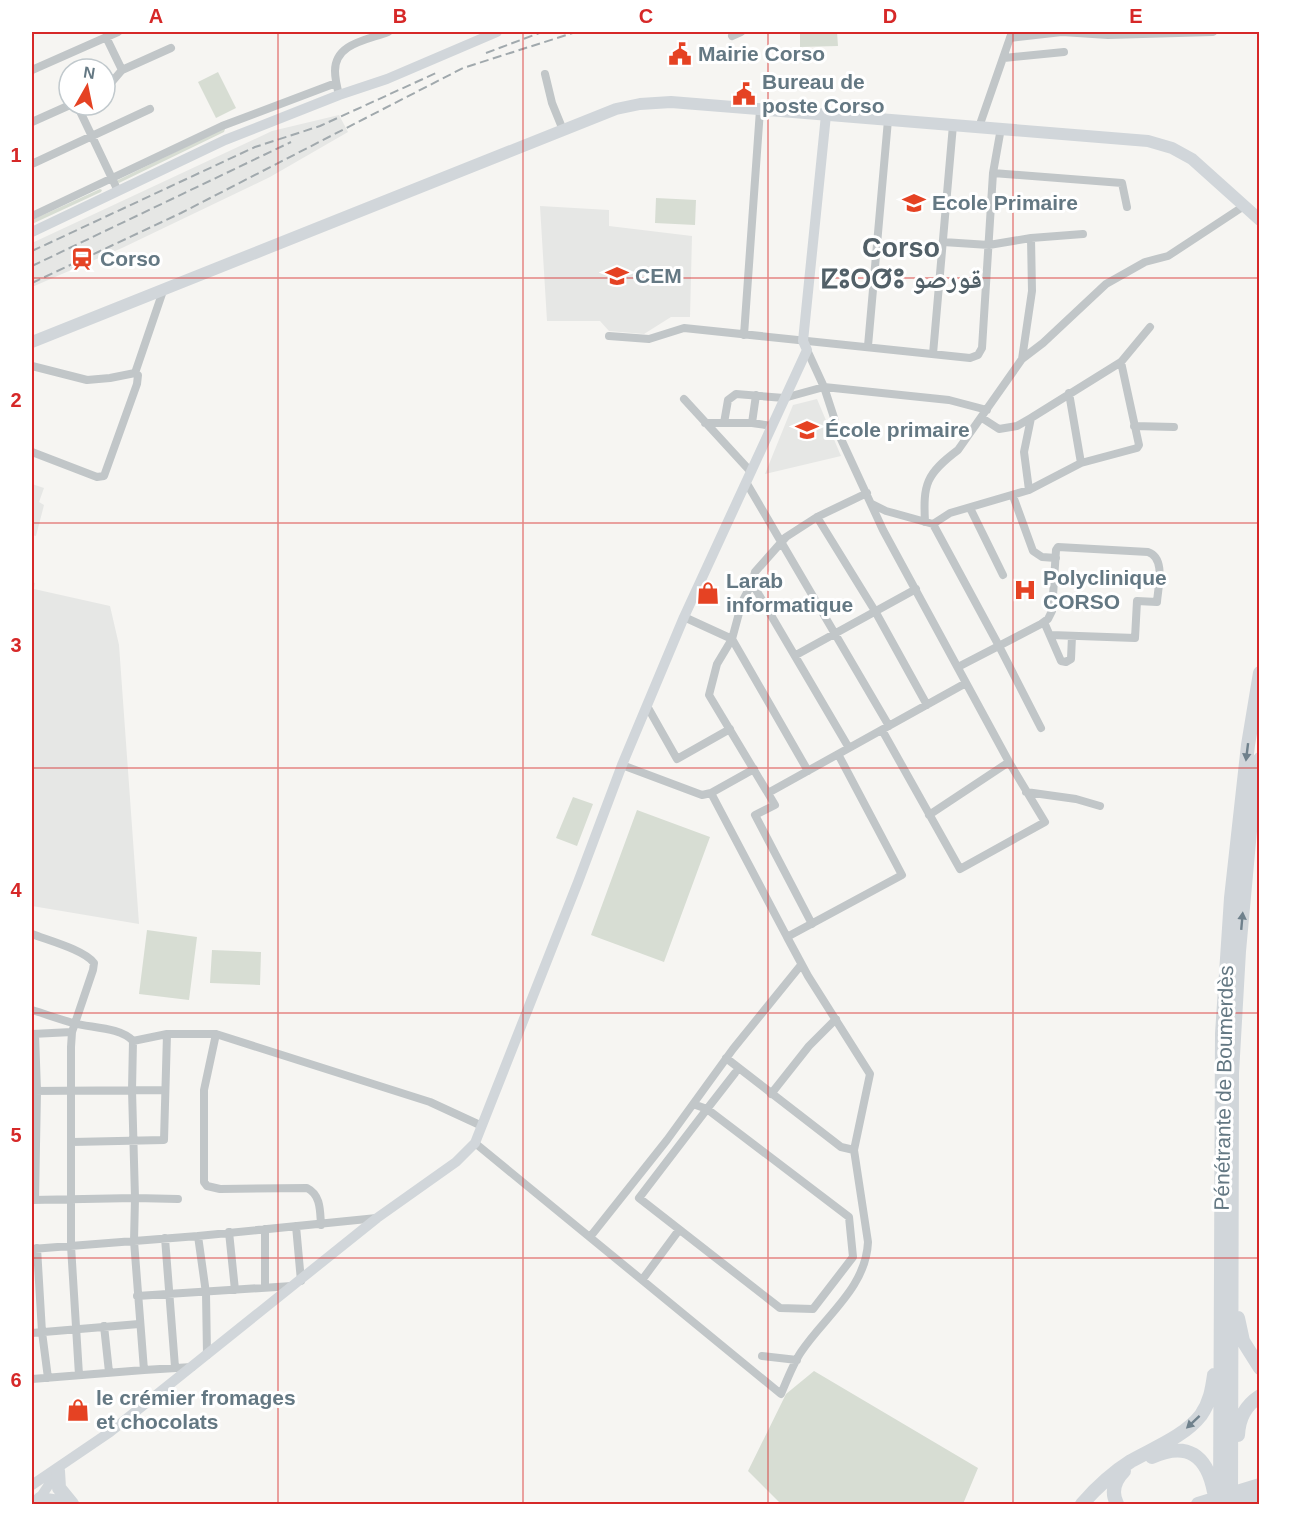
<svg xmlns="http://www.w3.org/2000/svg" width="1291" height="1536" viewBox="0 0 1291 1536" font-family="Helvetica,'Noto Naskh Arabic','Noto Sans Tifinagh',sans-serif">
  <rect width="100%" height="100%" fill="#f6f5f2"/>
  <path fill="#e6e7e5" d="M339 115 348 132 270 177 122 248 32 287V243L272 131Z
    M540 206 609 210V226L692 236 690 317H671L644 334 609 331 600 321H547Z
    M817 399 841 456 765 474 793 405Z
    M32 484 44 488 39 502 44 505 36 536 32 535Z
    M32 582 35 583 34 589 110 606 119 645 139 924 32 906Z"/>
  <path fill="#d7ddd3" d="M800 32H837L838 46 800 47Z
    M218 72 236 108 216 118 198 82Z
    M224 128 225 129 224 132 119 183 116 181Z
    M100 189 102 190 101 192 32 224V220Z
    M656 198 696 200 695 225 655 223Z
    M573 797 593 804 577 846 556 838Z
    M637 810 710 837 664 962 591 935Z
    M147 930 197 937 189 1000 139 994Z
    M212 950 261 952 260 985 210 983Z
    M814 1371 978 1468 963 1504H781L748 1471 786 1394Z"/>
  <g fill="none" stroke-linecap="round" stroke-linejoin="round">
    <path stroke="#c1c6c8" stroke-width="8" d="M732 36 741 32
      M1010 38 1062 32 1108 35 1213 32
      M1004 58 1064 52
      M32 70 118 32
      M122 70 171 48
      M545 74 552 103 563 130
      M105 90 122 70 106 37
      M339 95C337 87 335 79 335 71 335 43 368 40 388 32
      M77 105 118 191
      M32 122 70 105
      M979 127 1012 32
      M34 163 150 109
      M993 173 1122 183 1127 207
      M32 216 222 126 336 83
      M943 242 989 245 1031 238
      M744 335 760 110
      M609 336 649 339 684 328 970 358 978 355 982 348 993 173 1001 128
      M868 346 888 120
      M807 350 824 387 841 439 883 530 1009 762 929 815
      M933 354 953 125
      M1022 359 1032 291 1031 238 1083 234
      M32 366 87 380 110 378 135 373
      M1069 393 1081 463
      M684 399 751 472
      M982 418 999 429 1017 426 1031 418
      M705 423H752L772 426
      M724 423 728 400 736 394 784 398 824 387 949 400 987 410
      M752 423 756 395
      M1134 426 1174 427
      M32 452 97 477 104 476 137 384 138 375 135 373 164 288
      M746 482 889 726
      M1029 490 1024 452 1031 418 1121 362 1150 327
      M1013 496 1033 551 1042 557 1056 558
      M872 504 886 511 933 524 950 513 1029 490 1081 463 1137 448 1139 445 1121 362
      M970 508 1003 575
      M817 517 875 611 927 705
      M925 522C923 484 926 474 958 450L1022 359 1043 343 1106 284 1145 262 1168 256 1244 206
      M933 524 999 646 1041 728
      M752 583 849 748
      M684 617 732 639 808 771
      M1044 622 1061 661 1066 662 1071 659 1072 636
      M796 655 916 589
      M958 667 1041 624 1048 619 1052 611 1056 550 1058 547 1148 552C1166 558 1158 587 1157 602L1137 601 1135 638 1051 635
      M647 706 677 759 730 729
      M882 730 960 869 1045 822 1009 762
      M622 765 702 795 711 793 754 769
      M1026 792 1076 799 1100 806
      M711 793 787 937 902 875 838 754
      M768 793 966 683
      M812 924 755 815 775 805 709 695 717 664 732 639 742 602 752 583 755 572 786 537 817 517 867 493
      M32 934C47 940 85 950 94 963L93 970 72 1032 71 1047V1246L79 1375
      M32 1010C45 1014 59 1019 73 1023 91 1028 120 1027 133 1041L132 1090 135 1198 178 1199
      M32 1034 72 1032
      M35 1034 37 1091 35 1200
      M133 1041 167 1034H216
      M726 1058 841 1147 854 1150
      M32 1091 164 1090
      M771 1094 809 1046 836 1019
      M693 1104 707 1109 735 1073
      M707 1109 849 1217 853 1257 813 1309 780 1308 639 1198Z
      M72 1142 164 1140 167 1034
      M475 1143 781 1394C787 1380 793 1364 801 1352 825 1316 866 1288 868 1242L854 1150 870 1074 808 976 787 937
      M32 1200 135 1198 134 1241 144 1370 192 1367
      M321 1225C320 1211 321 1195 307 1188L220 1189 207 1186 204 1182V1090L216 1034 430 1102 482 1126
      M296 1226 301 1281
      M229 1232 235 1290
      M198 1236 206 1293 207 1355
      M590 1237 667 1140 733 1049 801 965
      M165 1238 175 1367
      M37 1248 42 1332 48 1378
      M32 1249 198 1236 377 1218
      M642 1280 679 1230
      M265 1287V1229
      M137 1296 292 1286
      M104 1326 109 1372
      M32 1333 139 1324
      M762 1356 797 1360
      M32 1379 144 1370"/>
    <path stroke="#d1d6da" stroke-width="10" d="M32 232 225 140 339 95 387 79 497 32
      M32 1485 110 1432 377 1218 456 1162 475 1143 578 882 622 765 684 617 807 350 803 341 826 115
      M40 1498 58 1471"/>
    <path stroke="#d1d6da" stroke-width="12" d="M32 342 616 109 640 104 671 102 1148 141 1172 148 1192 159 1260 220"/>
    <path stroke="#d1d6da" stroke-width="14" d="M1238 1318 1243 1341 1260 1368
      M1238 1435C1239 1418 1245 1406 1260 1396
      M1152 1457C1187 1441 1207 1455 1214 1492
      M58 1471 59 1488 72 1504
      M40 1499 71 1504
      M1237 1503 1260 1496
      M1082 1504C1096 1488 1112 1473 1131 1461 1154 1448 1185 1436 1201 1415 1210 1402 1212 1389 1214 1375
      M1117 1504C1111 1492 1114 1481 1124 1471
      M1198 1504 1260 1485
      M1220 1504 1222 1034 1231 898 1248 745 1260 673
      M1231 1504 1232 1073 1239 951 1252 809 1260 759"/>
    <path stroke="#a1a9ad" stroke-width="2" stroke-dasharray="9 4.5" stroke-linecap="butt" d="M486 53 542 32
      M32 251 255 147 320 126 436 73
      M32 266 291 142
      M32 283 181 213 463 68 576 32"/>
  </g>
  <defs><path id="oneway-solid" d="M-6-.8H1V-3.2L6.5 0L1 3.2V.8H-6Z" transform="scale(1.5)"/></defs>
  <g fill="#6f818c">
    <use href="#oneway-solid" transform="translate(1247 752) rotate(97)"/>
    <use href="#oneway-solid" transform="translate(1242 921) rotate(-85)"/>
    <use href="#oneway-solid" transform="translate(1193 1422) rotate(137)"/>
  </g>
  <path fill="none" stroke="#d62828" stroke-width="1.5" stroke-opacity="0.55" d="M278 32V1504M523 32V1504M768 32V1504M1013 32V1504M32 278H1260M32 523H1260M32 768H1260M32 1013H1260M32 1258H1260"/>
  <defs>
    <g id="civic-bare" transform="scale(1.8)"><path d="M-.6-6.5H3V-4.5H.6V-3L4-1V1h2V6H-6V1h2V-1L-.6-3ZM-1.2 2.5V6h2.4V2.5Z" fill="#e54223" stroke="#fff" stroke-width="2.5" paint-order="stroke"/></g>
    <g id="school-bare" transform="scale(1.8)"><path d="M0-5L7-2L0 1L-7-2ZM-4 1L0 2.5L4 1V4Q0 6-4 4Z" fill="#e54223" stroke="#fff" stroke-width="2.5" paint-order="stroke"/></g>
    <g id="station-bare" transform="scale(1.8)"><path d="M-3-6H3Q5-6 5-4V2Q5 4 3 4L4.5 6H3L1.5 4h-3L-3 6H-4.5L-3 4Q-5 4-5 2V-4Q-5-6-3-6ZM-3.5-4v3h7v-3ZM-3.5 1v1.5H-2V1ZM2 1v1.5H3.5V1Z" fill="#e54223" stroke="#fff" stroke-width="2.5" paint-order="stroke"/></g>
    <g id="hospital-bare" transform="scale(1.8)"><path d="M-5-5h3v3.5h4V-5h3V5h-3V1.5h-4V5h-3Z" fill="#e54223" stroke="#fff" stroke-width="2.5" paint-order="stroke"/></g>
    <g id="shop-bare" transform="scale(1.8)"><path d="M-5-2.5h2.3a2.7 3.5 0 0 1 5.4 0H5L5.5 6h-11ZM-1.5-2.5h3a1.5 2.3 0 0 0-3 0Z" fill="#e54223" stroke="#fff" stroke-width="2.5" paint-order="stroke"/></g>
  </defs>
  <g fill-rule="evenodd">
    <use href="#civic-bare" x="680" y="54"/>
    <use href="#civic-bare" x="744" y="94"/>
    <use href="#school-bare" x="914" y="203"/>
    <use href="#station-bare" x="82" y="259"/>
    <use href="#school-bare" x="617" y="276"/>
    <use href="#school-bare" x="807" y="430"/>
    <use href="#hospital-bare" x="1025" y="590"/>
    <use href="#shop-bare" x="708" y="593"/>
    <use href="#shop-bare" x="78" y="1410"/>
  </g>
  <g text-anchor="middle" stroke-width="6" stroke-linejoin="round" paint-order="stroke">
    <g font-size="21" font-weight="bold" fill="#647883" stroke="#fff" text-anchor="start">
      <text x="698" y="61">Mairie Corso</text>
      <text x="762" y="89">Bureau de<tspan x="762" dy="24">poste Corso</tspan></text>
      <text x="932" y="210">Ecole Primaire</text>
      <text x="100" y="266">Corso</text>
      <text x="635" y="283">CEM</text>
      <text x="825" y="437">École primaire</text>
      <text x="1043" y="585">Polyclinique<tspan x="1043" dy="24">CORSO</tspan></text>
      <text x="726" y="588">Larab<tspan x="726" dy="24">informatique</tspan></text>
      <text x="96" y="1405">le crémier fromages<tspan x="96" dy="24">et chocolats</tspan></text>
    </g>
    <g font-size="21" fill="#647883" stroke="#fff">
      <text transform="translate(1224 1088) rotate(-89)" y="7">Pénétrante de Boumerdès</text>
    </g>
    <g font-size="27" font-weight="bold" fill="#526068" stroke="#fff">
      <text x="901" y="257">Corso<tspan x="901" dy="31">ⵇⵓⵔⵚⵓ قورصو</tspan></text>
    </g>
  </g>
  <rect width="1291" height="1536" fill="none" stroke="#ffffff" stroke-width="66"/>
  <g transform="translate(87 87) rotate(9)"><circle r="28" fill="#ffffff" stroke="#c1c9cd" stroke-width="1.5"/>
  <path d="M0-4.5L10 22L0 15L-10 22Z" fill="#e54223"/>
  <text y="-9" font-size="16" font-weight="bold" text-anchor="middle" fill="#647883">N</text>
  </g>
  <rect x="33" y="33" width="1225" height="1470" fill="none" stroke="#d62828" stroke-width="2"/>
  <g font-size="20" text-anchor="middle" font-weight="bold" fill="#d62828">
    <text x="156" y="23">A</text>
    <text x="400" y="23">B</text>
    <text x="646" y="23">C</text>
    <text x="890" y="23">D</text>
    <text x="1136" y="23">E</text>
    <text x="16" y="162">1</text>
    <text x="16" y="407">2</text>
    <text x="16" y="652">3</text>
    <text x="16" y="897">4</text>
    <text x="16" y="1142">5</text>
    <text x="16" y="1387">6</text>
  </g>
</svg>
